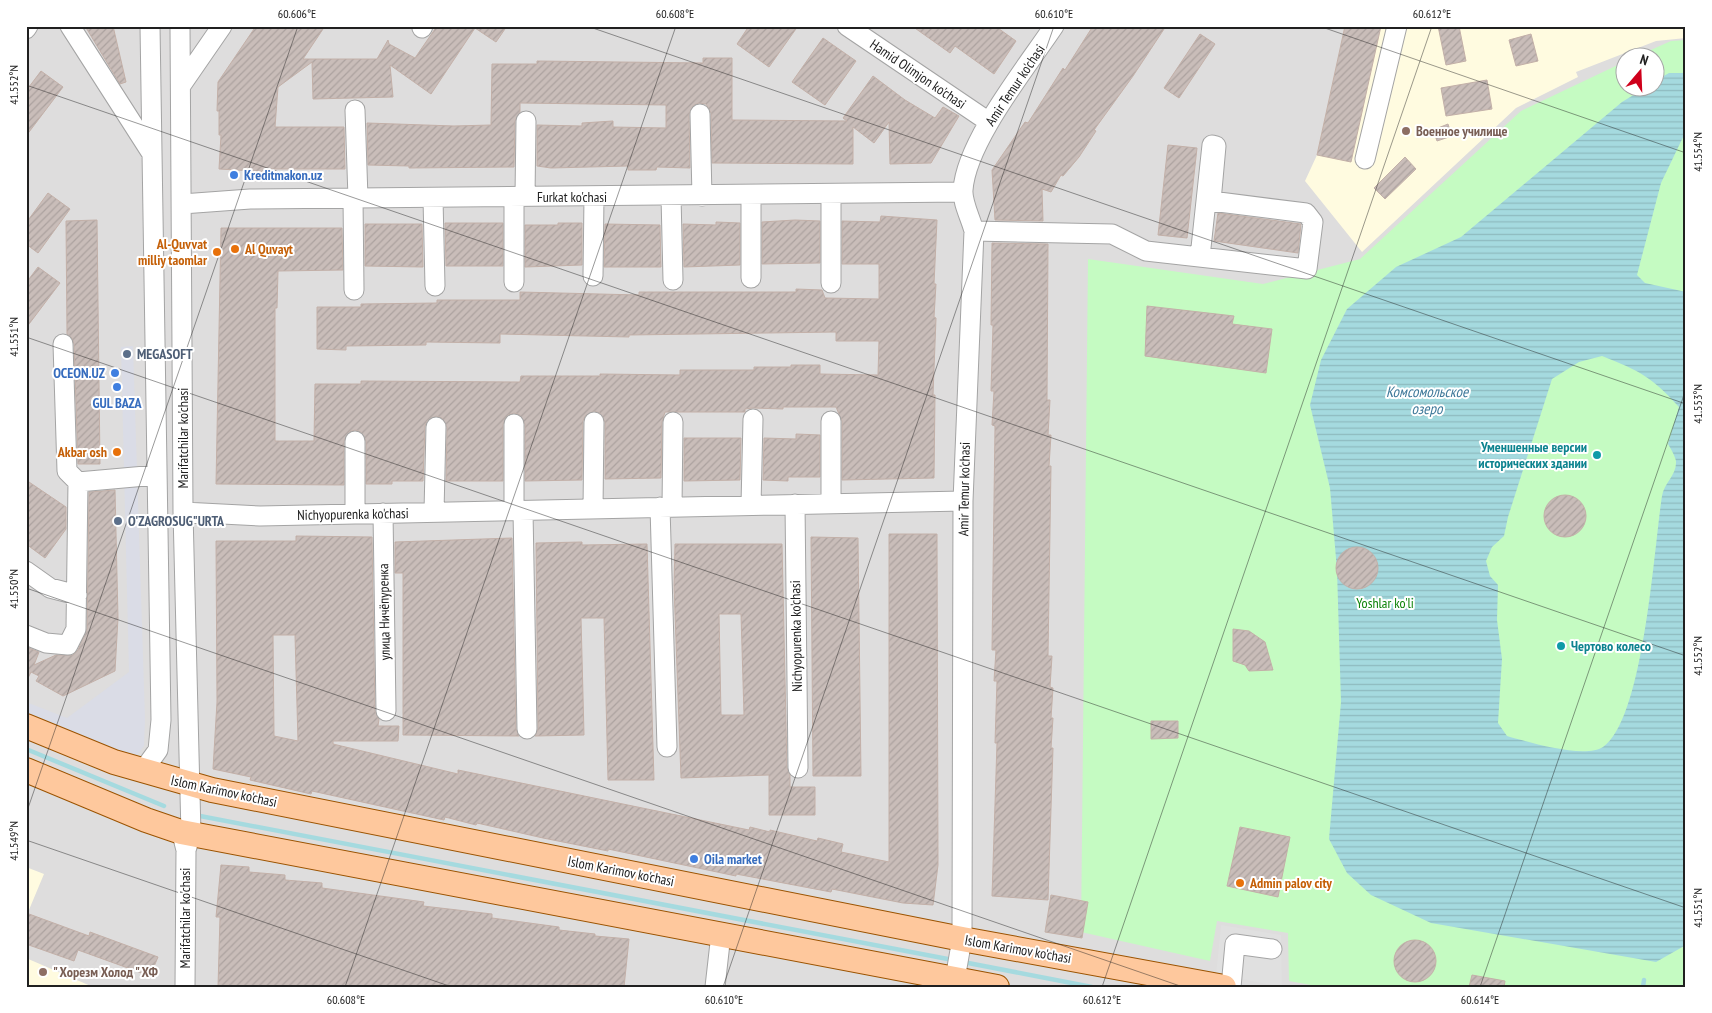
<svg xmlns="http://www.w3.org/2000/svg" width="1712" height="1013" viewBox="0 0 1712 1013" font-family="'PT Sans Narrow',sans-serif">
  <defs>
    <pattern id="water-rules" width="6" height="5" patternUnits="userSpaceOnUse" patternTransform="scale(1.25)"><rect width="6" height="5" fill="#a5dadf"/><path d="M0 2.5h6" fill="none" stroke="#8ebbbf"/></pattern>
    <pattern id="building-hatch" width="6" height="6" patternUnits="userSpaceOnUse" patternTransform="scale(1.25)"><rect width="6" height="6" fill="#c9bdb9"/><path d="M-1 1l2-2M0 6l6-6M5 7l2-2" fill="none" stroke="#aca29f"/></pattern>
  </defs>
  <rect width="100%" height="100%" fill="#f1ece6"/>
  <path fill="#dedddd" fill-rule="evenodd" d="M26 26H1686V987H26ZM1624 58H1654V88H1624Z"/>
  <path fill="#fffbe0" d="M1345 26H1686V38L1656 41 1576 72 1578 77 1516 108 1362 252 1305 181 1317 155Z
    M26 867 44 874 26 917Z
    M26 958 93 987H26Z"/>
  <path fill="#c5fbc2" d="M1686 40V987H1322L1289 981 1288 933 1217 921 1210 961 1081 932 1088 259 1263 284 1360 259 1521 111 1624 62V88H1654V58L1635 57 1671 41Z"/>
  <path fill="#e0e0e0" d="M1221 925 1281 935 1282 987 1216 974Z"/>
  <path fill="#dadce6" d="M133 346 145 719 144 746 138 754 128 759 26 716V702L67 718 129 672 121 347Z"/>
  <path fill="url(#water-rules)" fill-rule="evenodd" d="M1669 73H1686V131L1661 183 1637 275 1645 283 1686 292V945L1656 962 1431 923 1371 895 1347 873 1329 839 1341 702 1337 570 1330 488 1310 405 1321 360 1347 309 1396 267 1461 237 1622 102 1645 88H1654L1655 81ZM1602 356C1640 371 1652 377 1679 407L1668 444C1671 449 1675 456 1676 461 1677 475 1664 483 1662 496 1654 547 1644 719 1603 747 1584 759 1528 742 1507 736L1498 723 1502 659 1497 620 1498 585 1490 576 1486 561 1492 547 1504 536 1508 517 1552 379 1579 362Z"/>
  <g fill="none" stroke-linecap="round" stroke-linejoin="round">
    <path stroke="#a5dadf" stroke-width="4.5" d="M26 749 164 806
      M200 816 953 960
      M963 962 1092 987
      M1643 987 1644 980"/>
  </g>
  <path fill="url(#building-hatch)" stroke="#c3b0a8" fill-rule="evenodd" d="M85 26H113L126 82 120 84Z
    M256 26H325L303 59H377L388 40 389 44 415 58 437 26H507L496 42 475 28 431 94 390 65 393 97 313 99 312 62 278 87 275 127H344L345 169H271V172L219 169 221 135H219V111H217L218 82Z
    M749 26H798L769 67 737 44Z
    M912 26H995L1016 41 994 74 955 46 950 53Z
    M1093 26H1166L1133 76 1094 130 1096 131 1079 157 1063 176 1061 175 1051 192 1042 189 1043 221 995 220 992 170 1025 122 1028 123 1063 68 1065 70Z
    M1345 26H1381L1351 162 1317 155Z
    M1438 26H1459L1466 61 1446 65Z
    M1200 34 1215 44 1179 98 1164 88Z
    M1531 34 1538 61 1516 66 1509 40Z
    M823 38 856 61 825 105 792 82Z
    M703 58H732V120L847 121 843 118 873 76 905 100 935 118 943 107 959 116 931 163 890 164 889 122 874 143 853 127V164L712 163 711 113 706 104 699 103 694 105 689 114 690 168 657 167 656 170H628V166L551 168 537 166V125L582 126V123L613 121V127L666 128V105L520 103V112L515 121 514 167 409 168V166L368 165 367 123 454 126 491 125 492 64H537V61L703 63Z
    M41 71 63 87 26 136V91Z
    M1487 80 1492 109 1446 116 1441 88Z
    M1448 124 1452 136 1437 141 1433 130Z
    M1168 145 1197 148 1187 238 1158 235Z
    M1405 157 1416 169 1385 199 1374 188Z
    M48 193 70 209 38 253 26 244V223Z
    M1218 213 1301 224 1298 253 1214 241Z
    M881 216 937 220 934 284H936L934 317 936 318 933 395H935L934 478 842 480V421L836 407H783V409L753 408 745 409V412H665L662 422 661 478 605 479V422L600 413 594 411 585 416 583 421 582 480 525 481V424L520 415 514 413 508 415 503 424V481H446L447 427 442 418 436 416 427 421 425 426 423 481H392V484H366V441L361 432 355 430 349 432 344 441V485L216 484 221 228H342L343 270 278 271 277 308H275V441H314L315 384H361V381L520 382 521 376H600V374L680 375V370H754V367H791V365H820V374L878 375 879 341H836V332L629 335V337L500 334V343L426 342V345L346 346V350L317 349V307H361V304L437 303V300H520V292L639 295V292H796V289L822 290 825 298 879 299V264H842V221L880 222Z
    M97 220 100 464H78L74 344 72 338 67 334 66 221Z
    M795 220 820 221V263L762 264V222Z
    M716 222 740 223V265L684 267 683 224 716 225Z
    M445 223H503V266H446Z
    M558 223H582V265L525 267V225H558Z
    M365 224H422L423 267 365 266Z
    M605 224 660 225 661 267H604Z
    M992 243 1048 244 1047 400H1050L1048 435H1051L1049 466H1051L1048 656H1052L1050 687 1053 688 1051 718H1053L1051 748H1053L1048 900 992 896 997 743H995L997 681H994L996 650H992L995 426 992 425 994 391H991L993 325H991Z
    M38 267 60 283 26 328V283Z
    M1147 306 1234 316 1232 324 1272 329 1266 373 1145 356Z
    M796 434 820 435V477H788V481L763 480 764 438 796 439Z
    M684 438H741L740 480 684 481Z
    M26 480 66 507V529L45 558 26 544Z
    M115 490 118 618 115 671 63 696 36 681 39 676 31 672 26 682V647L39 652 34 665 56 655H73L78 650 87 629 89 492Z
    M1544 516a21 21 0 1 1 42 0a21 21 0 1 1-42 0Z
    M889 534H937L938 865 933 905 903 903 832 889 831 892 736 874V876L608 849V851L543 838 477 823 476 825 445 817 444 820 312 791 311 794 250 780 251 777 213 769 217 702 216 541H296V536L372 537 375 711 379 719 378 726H399L398 741H333V744L458 774V770L749 830 750 827 770 832V830L817 841 818 838 843 844 841 852 889 862ZM273 635H295L298 741 274 736Z
    M811 537 858 538 861 776H813Z
    M512 538 516 729 519 736 403 735V573H395V542Z
    M582 542V545L647 544 654 780H608L604 618H581L584 735 535 736 538 729 536 543Z
    M675 544H782L787 768 790 775V787H815V815H769V775L681 778 674 586ZM719 614H741L744 715H721Z
    M1336 568a21 21 0 1 1 42 0a21 21 0 1 1-42 0Z
    M1233 629 1249 631 1265 642 1273 670 1249 671 1245 665 1233 661Z
    M1151 721H1178V738L1151 739Z
    M1240 827 1290 837 1278 897 1227 886Z
    M221 865 249 867V872L285 875V880L322 883V888L424 902 423 906 492 914V918L559 927V930L595 934V936L629 939 624 987 570 984V987H218L220 917H216Z
    M1051 895 1088 902 1082 938 1045 932Z
    M29 914 89 936 90 932 158 957 150 976 78 950 74 961 26 944V922Z
    M1394 961a21 21 0 1 1 42 0a21 21 0 1 1-42 0Z
    M1472 975 1505 981 1504 987H1469Z"/>
  <g fill="none" stroke-linecap="round" stroke-linejoin="round">
    <g stroke="#a4a4a4" stroke-width="21">
      <path id="minor" d="M70 26 152 154
        M180 26 183 512 191 834 186 850
        M847 26 989 122
        M422 28 423 26
        M26 29 28 26
        M182 84 222 26
        M355 110 358 198
        M700 114 702 196
        M1365 159 1397 26
        M751 195V278
        M525 196 526 121
        M671 196 673 280
        M353 198 354 290
        M433 198 435 286
        M182 204 250 199 963 192
        M974 231 1112 234 1146 251 1307 269 1313 222 1306 213 1211 201 1216 146 1212 145 1200 257
        M593 276 594 197
        M514 282V197
        M831 283V194
        M63 344 67 471 78 482
        M831 421V503
        M355 441V514
        M795 504 798 768
        M751 505 753 419
        M660 507 667 747
        M672 507 673 422
        M593 509 594 422
        M514 510V424
        M523 511 527 729
        M183 512 260 516 963 501
        M434 512 436 427
        M383 513 386 711
        M26 571 50 588 77 595
        M26 635 46 643 68 645 76 629 78 482 157 475
        M142 772 158 750 161 720 150 26
        M183 838 186 850 185 987
        M955 979 962 939 963 501 974 231C971 219 962 202 963 190 966 142 1026 68 1054 26
        M715 987 721 934
        M1231 987 1235 944 1272 949"/>
    </g>
    <g stroke="#9b5300" stroke-width="26">
      <path id="major" d="M26 726 114 762 212 790 962 939 1224 987
        M26 770 146 820 181 832 997 987"/>
    </g>
    <use href="#minor" stroke="#fff" stroke-width="19"/>
    <use href="#major" stroke="#fec89d" stroke-width="24"/>
  </g>
  <path fill="none" stroke="#202020" stroke-width="1" stroke-opacity="0.45" d="M587 26 1686 404M1319 26 1686 153M26 85 1686 656M26 337 1686 908M26 588 1183 987M26 814 298 26M26 840 452 987M345 987 676 26M723 987 1054 26M1102 987 1432 26M1480 987 1686 389"/>
  <g fill="#8d6e63" stroke="#fff" stroke-width="2">
    <circle cx="1406" cy="131" r="5"/>
    <circle cx="43" cy="972" r="5"/>
  </g>
  <g fill="#3f7fe0" stroke="#fff" stroke-width="2">
    <circle cx="234" cy="175" r="5"/>
    <circle cx="115" cy="373" r="5"/>
    <circle cx="117" cy="387" r="5"/>
    <circle cx="694" cy="859" r="5"/>
  </g>
  <g fill="#e8710a" stroke="#fff" stroke-width="2">
    <circle cx="235" cy="249" r="5"/>
    <circle cx="217" cy="252" r="5"/>
    <circle cx="117" cy="452" r="5"/>
    <circle cx="1240" cy="883" r="5"/>
  </g>
  <g fill="#5c6f8a" stroke="#fff" stroke-width="2">
    <circle cx="127" cy="354" r="5"/>
    <circle cx="118" cy="521" r="5"/>
  </g>
  <g fill="#0f9aa8" stroke="#fff" stroke-width="2">
    <circle cx="1597" cy="455" r="5"/>
    <circle cx="1561" cy="646" r="5"/>
  </g>
  <g text-anchor="middle" stroke-width="4" stroke-linejoin="round" paint-order="stroke">
    <g font-size="14" fill="#202020" stroke="#fff">
      <text transform="translate(918 74) rotate(34)" y="5">Hamid Olimjon ko'chasi</text>
      <text transform="translate(1015 85) rotate(-56)" y="5">Amir Temur ko'chasi</text>
      <text x="572" y="202">Furkat ko'chasi</text>
      <text transform="translate(183 438) rotate(-90)" y="5">Marifatchilar ko'chasi</text>
      <text transform="translate(964 489) rotate(-89)" y="5">Amir Temur ko'chasi</text>
      <text transform="translate(353 514) rotate(-1)" y="5">Nichyopurenka ko'chasi</text>
      <text transform="translate(384 612) rotate(-91)" y="5">улица Ничёпуренка</text>
      <text transform="translate(796 636) rotate(-91)" y="5">Nichyopurenka ko'chasi</text>
      <text transform="translate(224 791) rotate(12)" y="5">Islom Karimov ko'chasi</text>
      <text transform="translate(621 871) rotate(11)" y="5">Islom Karimov ko'chasi</text>
      <text transform="translate(185 918) rotate(-90)" y="5">Marifatchilar ko'chasi</text>
      <text transform="translate(1018 949) rotate(10)" y="5">Islom Karimov ko'chasi</text>
    </g>
    <g font-size="14" font-weight="bold" fill="#785e54" stroke="#fff" text-anchor="start">
      <text x="1416" y="136">Военное училище</text>
      <text x="53" y="977">" Хорезм Холод " ХФ</text>
    </g>
    <g font-size="14" font-weight="bold" fill="#366cbe" stroke="#fff" text-anchor="start">
      <text x="244" y="180">Kreditmakon.uz</text>
      <text x="105" y="378" text-anchor="end">OCEON.UZ</text>
      <text x="117" y="408" text-anchor="middle">GUL BAZA</text>
      <text x="704" y="864">Oila market</text>
    </g>
    <g font-size="14" font-weight="bold" fill="#c56008" stroke="#fff" text-anchor="end">
      <text x="207" y="249">Al-Quvvat<tspan x="207" dy="16">milliy taomlar</tspan></text>
      <text x="245" y="254" text-anchor="start">Al Quvayt</text>
      <text x="107" y="457">Akbar osh</text>
      <text x="1250" y="888" text-anchor="start">Admin palov city</text>
    </g>
    <g font-size="14" font-weight="bold" fill="#4e5e75" stroke="#fff" text-anchor="start">
      <text x="137" y="359">MEGASOFT</text>
      <text x="128" y="526">O'ZAGROSUG"URTA</text>
    </g>
    <g font-size="14" font-weight="bold" fill="#0d838f" stroke="#fff" text-anchor="end">
      <text x="1587" y="452">Уменшенные версии<tspan x="1587" dy="16">исторических здании</tspan></text>
      <text x="1571" y="651" text-anchor="start">Чертово колесо</text>
    </g>
    <g font-size="14" fill="#0e8308" stroke="#fff">
      <text x="1385" y="608">Yoshlar ko'li</text>
    </g>
    <g font-size="15" font-style="italic" fill="#407a9b" stroke="#fff">
      <text x="1427" y="397">Комсомольское<tspan x="1427" dy="17">озеро</tspan></text>
    </g>
  </g>
  <rect width="1712" height="1013" fill="none" stroke="#ffffff" stroke-width="55"/>
  <g transform="translate(1640 72) rotate(19)"><circle r="24" fill="#ffffff" stroke="#a6a6a6"/>
  <path d="M0-4L9 19L0 12L-9 19Z" fill="#cf001b"/>
  <text y="-8" font-size="14" font-weight="bold" text-anchor="middle" fill="#202020">N</text>
  </g>
  <rect x="28" y="28" width="1656" height="958" fill="none" stroke="#202020" stroke-width="2"/>
  <g font-size="12" text-anchor="middle" fill="#202020">
    <text x="297" y="18">60.606°E</text>
    <text x="675" y="18">60.608°E</text>
    <text x="1054" y="18">60.610°E</text>
    <text x="1432" y="18">60.612°E</text>
    <text transform="translate(14 85) rotate(-90)" y="4">41.552°N</text>
    <text transform="translate(1698 152) rotate(-90)" y="4">41.554°N</text>
    <text transform="translate(14 337) rotate(-90)" y="4">41.551°N</text>
    <text transform="translate(1698 404) rotate(-90)" y="4">41.553°N</text>
    <text transform="translate(14 589) rotate(-90)" y="4">41.550°N</text>
    <text transform="translate(1698 656) rotate(-90)" y="4">41.552°N</text>
    <text transform="translate(14 841) rotate(-90)" y="4">41.549°N</text>
    <text transform="translate(1698 908) rotate(-90)" y="4">41.551°N</text>
    <text x="346" y="1004">60.608°E</text>
    <text x="724" y="1004">60.610°E</text>
    <text x="1102" y="1004">60.612°E</text>
    <text x="1480" y="1004">60.614°E</text>
  </g>
</svg>
